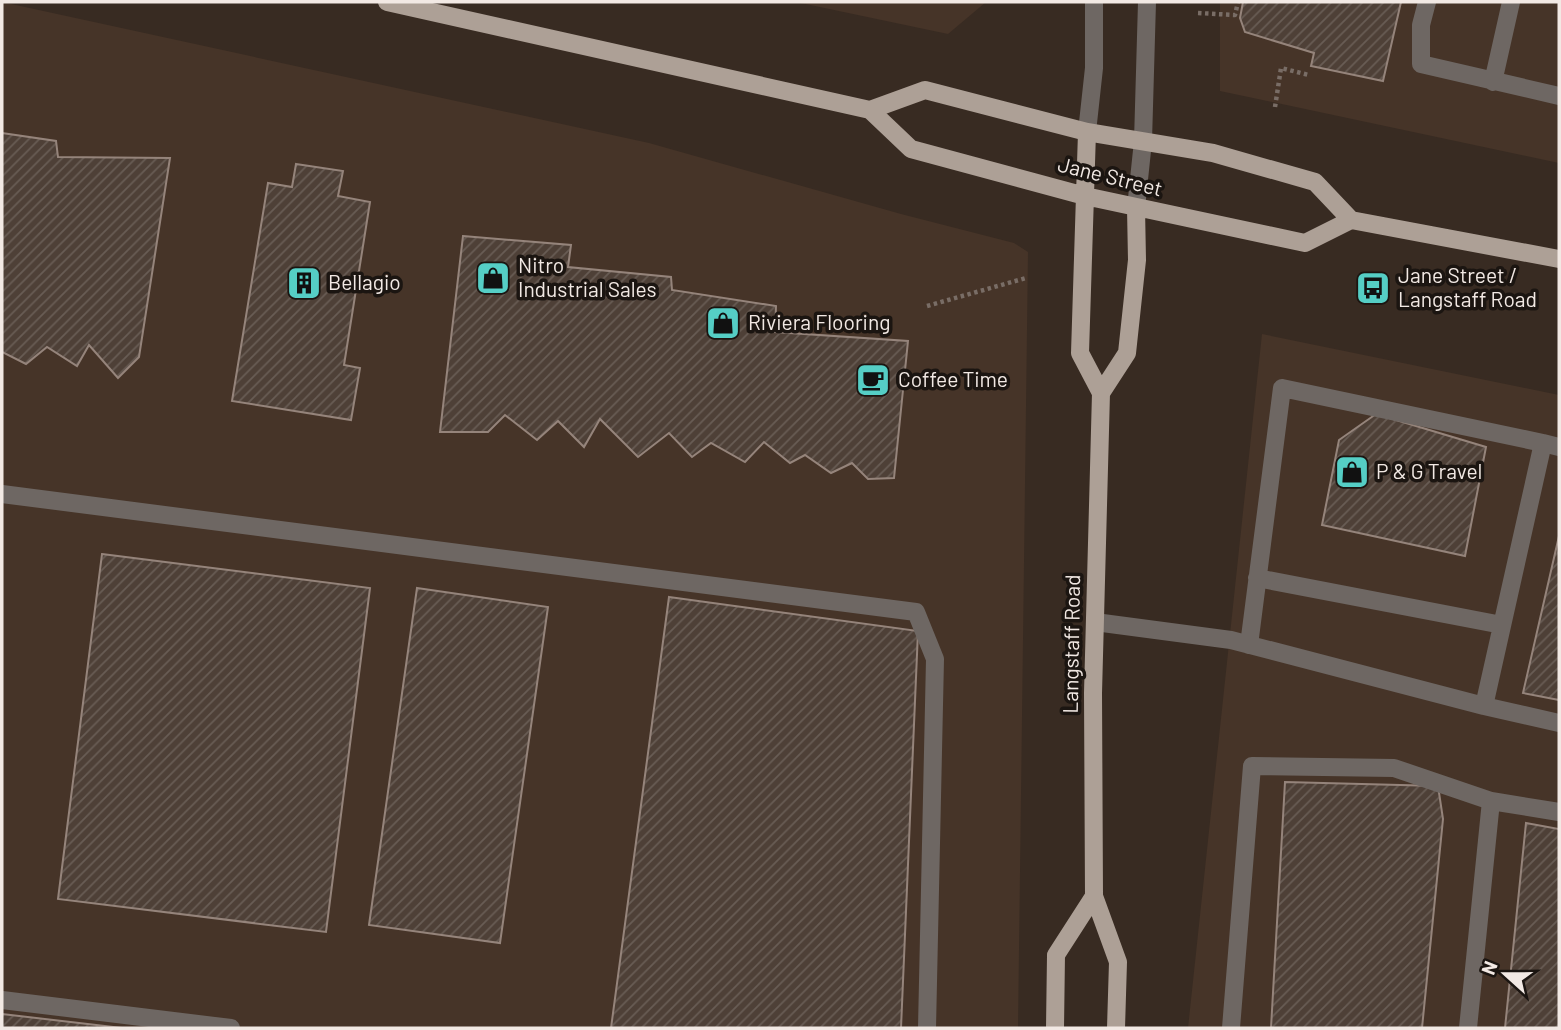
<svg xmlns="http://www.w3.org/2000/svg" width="1561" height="1030" viewBox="0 0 1561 1030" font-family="Barlow,sans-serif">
  <defs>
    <pattern id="building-hatch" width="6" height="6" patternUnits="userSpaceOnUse" patternTransform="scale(1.75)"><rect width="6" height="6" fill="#4e4037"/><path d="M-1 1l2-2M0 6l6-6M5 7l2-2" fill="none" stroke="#685c54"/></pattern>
  </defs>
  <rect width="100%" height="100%" fill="#382b22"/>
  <path fill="#463428" d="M2 2 649 143 901 214 1014 243 1028 252 1018 1028H2Z
    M796 2H986L948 34Z
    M1220 2H1559V163L1220 91Z
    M1262 334 1559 395V1028H1188Z"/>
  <path fill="url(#building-hatch)" stroke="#95847b" stroke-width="2" d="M1243 2H1401L1383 81 1311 66 1314 53 1245 32 1240 18Z
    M2 133 56 141 58 157 170 158 139 357 118 378 89 345 77 366 47 347 26 364 2 352Z
    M296 164 343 171 338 196 370 202 344 365 360 368 351 420 232 401 268 183 292 187Z
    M463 236 571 245 568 267 671 277 672 290 776 306 775 332 908 341 894 478 868 479 852 463 831 473 805 455 790 463 764 442 745 462 711 443 692 457 669 433 638 457 600 419 584 447 558 421 537 440 505 415 488 432H440Z
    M1376 414 1486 447 1465 556 1322 525 1339 440Z
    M1559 536V700L1523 693Z
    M102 554 370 588 326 932 58 899Z
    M417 588 548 607 500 943 369 925Z
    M669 597 918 631 901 1028H611Z
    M1285 782 1438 786 1443 819 1422 1028H1271Z
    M1526 823 1559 829V1028H1505Z
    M2 1014 122 1028H2Z"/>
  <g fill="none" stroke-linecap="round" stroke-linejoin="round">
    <path stroke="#796d66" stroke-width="4.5" stroke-dasharray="3.5 3.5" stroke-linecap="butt" d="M1198 13 1235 15 1238 2
      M1275 107 1281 68 1309 75
      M927 306 1026 278"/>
    <path stroke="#6e6763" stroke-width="18" d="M1427 2 1421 25V64L1559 96
      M1493 82 1511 2
      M1087 132 1094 68V2
      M1136 208 1143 141 1147 2
      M2 494 916 612 935 659 927 1028
      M1257 578 1502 625
      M1095 622 1231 640 1484 706 1559 723
      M1249 645 1282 388 1543 443
      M1484 706 1543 443 1559 447
      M1491 801 1559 812
      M2 1000 231 1028
      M1231 1028 1252 766 1394 768 1491 801 1468 1028"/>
    <path stroke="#ada096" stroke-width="18" d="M387 2 870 110 925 90 1087 132 1213 153 1315 182 1351 220 1559 259
      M870 110 911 149 1085 196 1305 243 1351 220
      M1087 132 1080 353 1101 393 1093 693 1094 896 1118 962 1116 1028
      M1101 393 1127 353 1137 260 1136 208
      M1055 1028 1056 955 1094 896"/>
  </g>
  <defs>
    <g id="shop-square" transform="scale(1.75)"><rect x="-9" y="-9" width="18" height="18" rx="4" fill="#55cec5" stroke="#1b1511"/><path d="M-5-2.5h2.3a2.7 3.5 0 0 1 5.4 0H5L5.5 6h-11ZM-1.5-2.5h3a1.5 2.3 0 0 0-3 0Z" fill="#111"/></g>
    <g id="building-square" transform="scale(1.75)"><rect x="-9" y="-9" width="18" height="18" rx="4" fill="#55cec5" stroke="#1b1511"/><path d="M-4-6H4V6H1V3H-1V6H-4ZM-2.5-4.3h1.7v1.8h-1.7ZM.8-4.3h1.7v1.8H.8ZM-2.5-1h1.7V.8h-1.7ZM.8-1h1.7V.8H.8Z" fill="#111"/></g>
    <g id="bus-square" transform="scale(1.75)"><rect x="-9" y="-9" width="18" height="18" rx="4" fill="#55cec5" stroke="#1b1511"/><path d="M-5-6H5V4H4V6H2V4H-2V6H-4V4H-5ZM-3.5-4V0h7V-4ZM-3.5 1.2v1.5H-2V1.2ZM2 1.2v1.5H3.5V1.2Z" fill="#111"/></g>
    <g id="cafe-square" transform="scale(1.75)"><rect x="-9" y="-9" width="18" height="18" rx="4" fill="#55cec5" stroke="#1b1511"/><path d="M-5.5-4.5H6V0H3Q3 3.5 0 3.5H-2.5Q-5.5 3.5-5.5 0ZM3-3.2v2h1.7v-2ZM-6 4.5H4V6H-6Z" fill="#111"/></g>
  </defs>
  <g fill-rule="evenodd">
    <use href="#shop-square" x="493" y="278"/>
    <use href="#building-square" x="304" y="283"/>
    <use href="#bus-square" x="1373" y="288"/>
    <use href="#shop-square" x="723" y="323"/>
    <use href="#cafe-square" x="873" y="380"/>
    <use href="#shop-square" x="1352" y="472"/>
  </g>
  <g text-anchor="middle" stroke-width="7" stroke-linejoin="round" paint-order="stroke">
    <g font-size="21" fill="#f2e9e4" stroke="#1b1511">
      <text transform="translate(1110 177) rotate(14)" y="7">Jane Street</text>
      <text transform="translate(1072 644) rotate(-89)" y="7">Langstaff Road</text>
    </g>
    <g font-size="21" fill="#f2e9e4" stroke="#1b1511" text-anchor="start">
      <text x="518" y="273">Nitro<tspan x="518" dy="24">Industrial Sales</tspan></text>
      <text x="1398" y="283">Jane Street /<tspan x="1398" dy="24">Langstaff Road</tspan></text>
      <text x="328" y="290">Bellagio</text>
      <text x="748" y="330">Riviera Flooring</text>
      <text x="898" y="387">Coffee Time</text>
      <text x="1376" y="479">P &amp; G Travel</text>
    </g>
  </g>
  <rect width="1561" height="1030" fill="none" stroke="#f2e9e4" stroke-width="7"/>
  <g transform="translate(1505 974) rotate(291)" stroke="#1b1511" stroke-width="5" paint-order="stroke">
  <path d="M0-5L12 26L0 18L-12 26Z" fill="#f2e9e4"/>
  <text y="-10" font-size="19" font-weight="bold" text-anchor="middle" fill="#f2e9e4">N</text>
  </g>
</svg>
